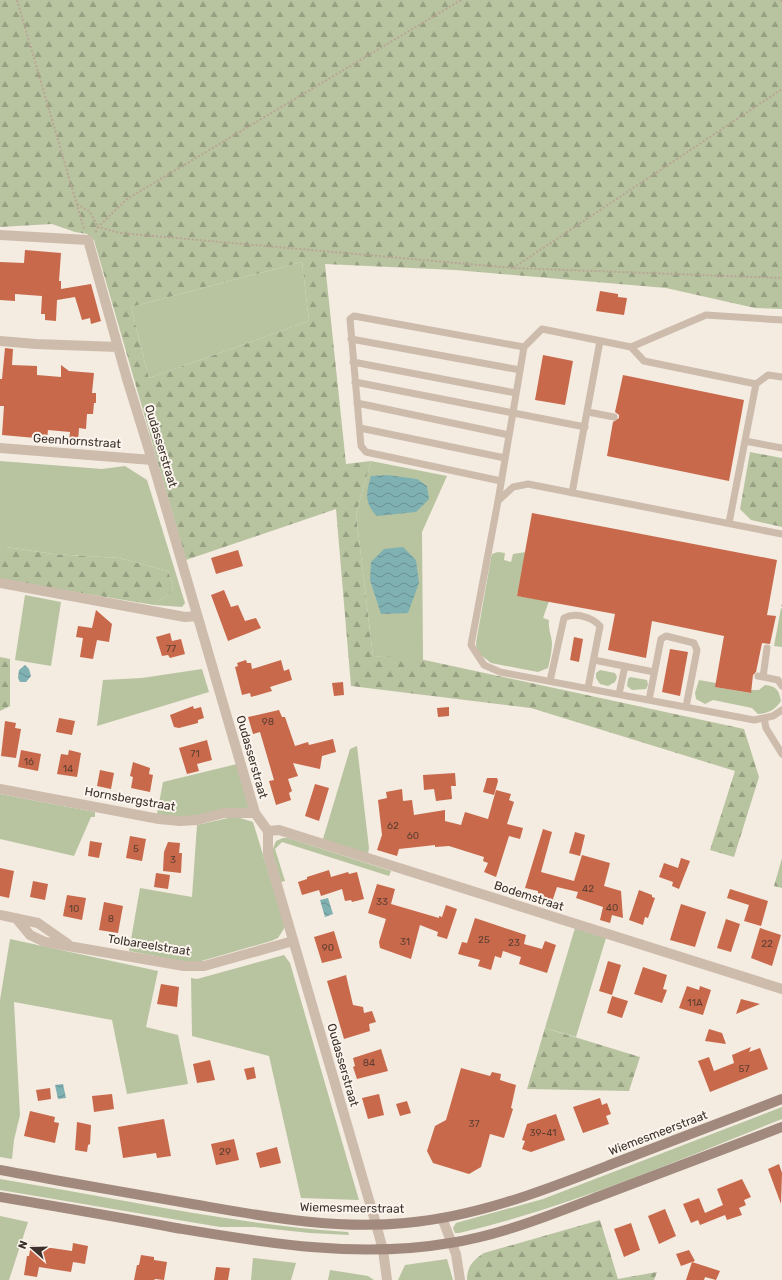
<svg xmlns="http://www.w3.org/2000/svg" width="782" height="1280" viewBox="0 0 782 1280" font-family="Rubik,sans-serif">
  <defs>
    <pattern id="forest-firs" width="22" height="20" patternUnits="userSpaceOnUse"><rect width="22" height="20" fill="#b8c4a0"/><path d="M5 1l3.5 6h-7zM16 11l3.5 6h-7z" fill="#97a083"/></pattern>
    <pattern id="water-waves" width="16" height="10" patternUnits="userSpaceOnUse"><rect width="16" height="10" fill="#7fb0b2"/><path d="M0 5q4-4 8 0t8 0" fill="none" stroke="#699091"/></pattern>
  </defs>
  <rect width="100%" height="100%" fill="#f4ebe1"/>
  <path fill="#b8c4a0" d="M302 262 309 321 149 378 131 307Z
    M0 461 102 469 125 466 147 480 185 603 182 607 154 605 172 591 173 585 168 571 119 558 53 554 0 546Z
    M371 461 447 476 422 532 423 660 373 656 356 514Z
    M498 552 505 553 504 560 511 562 513 554 526 552 517 596 549 601 543 618 549 620C548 629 551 634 552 642 552 651 550 660 548 668L538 672 491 663 477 652 476 643 491 558 492 554Z
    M25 595 61 602 51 666 15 660Z
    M781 608 782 609V647L774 646Z
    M202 669 209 692 97 726 103 680 142 678Z
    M600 670 615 673 617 677 615 682 608 686 600 684 596 678V673Z
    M630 677 647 680 648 685 646 689 632 690 627 686 628 679Z
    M699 680 716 683V687L750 693 751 690H759L765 685C776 686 779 690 781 701 775 710 769 713 758 714L752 708 713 700 705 704 696 699 695 693Z
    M357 746 369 848 368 854 323 839 350 749Z
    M237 764 248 805V808C218 813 187 820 157 814L163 782Z
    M0 794 95 812V817H91L74 856 0 839Z
    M228 818H240L253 822 285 927 278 938 271 941 198 962 191 963 129 951 140 888 192 897 197 825Z
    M283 838H288L391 871 389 876 282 842 275 849 285 881 281 882 272 851 276 841Z
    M575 928 606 938 576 1037 545 1028Z
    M10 939 158 971 146 1027 178 1035 188 1084 127 1094 112 1020 14 1002 20 1115 14 1140 12 1159 0 1157V1000Z
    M284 955 290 963 359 1200 301 1198 269 1056 192 1036 191 978 197 979Z
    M782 1107V1119C676 1161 570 1207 459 1233H455L453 1228 456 1223 543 1199Z
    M0 1179C116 1198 231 1224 348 1232L349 1235 310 1233 254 1227H220L0 1190Z
    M0 1216 28 1222 9 1280H0Z
    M253 1258 296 1263 291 1280H251Z
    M447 1259 453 1280H398L405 1265Z
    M330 1270 368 1276 374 1280H328Z"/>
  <path fill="url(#forest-firs)" fill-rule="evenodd" d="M0 0H782V309L755 308 666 288 455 270 325 264 346 464 371 461 356 514 373 656 415 658 744 729 759 777 734 857 710 850 735 771 531 708 351 686 336 509 186 560 94 240 87 234 75 232 52 224 0 227ZM302 262 309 321 149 378 131 307Z
    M750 452 782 458V527L751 520 740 509Z
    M0 546 53 554 119 558 168 571 173 585 172 591 154 605 2 580 0 578Z
    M0 657 10 659V706L0 711Z
    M782 858V888L774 886Z
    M545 1028 640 1057 629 1091 527 1089Z
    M600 1220 618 1279 657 1272 654 1280H467C467 1267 473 1260 484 1253Z"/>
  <path fill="url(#water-waves)" d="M387 475 417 479 427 486 429 499 416 512 377 516C364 503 366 493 371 476Z
    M403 547 416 560 419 583 408 613 381 614 370 580 371 562 384 549Z
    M25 665 29 669 31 676 26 682H20L18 678 19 670Z
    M328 898 333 914 325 917 320 900Z
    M63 1084 66 1098 58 1099 55 1085Z"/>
  <path fill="#c8694b" d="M25 250 61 253 59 281H61V289L91 284 101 321 91 324 90 318 82 320 75 297 57 300 56 321 45 320V314H41L42 296 15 294V301L0 300V262L24 263Z
    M600 291 618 294V297L627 298 624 315 596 311Z
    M5 348 13 349 12 365 37 366V375L61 377V365L69 371 94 373 92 393H96V403H94L93 414H87L86 429 79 428 78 442 69 441 70 432 48 430 47 439 2 435 4 406H0V379H2Z
    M543 355 573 361 565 405 535 400Z
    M623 375 744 400 729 481 607 456 613 422 619 418V415L615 412Z
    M532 513 777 560 767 615 776 616 770 644 762 643 756 672 753 675 751 693 715 687 724 636 652 621 646 658 608 650 615 614 517 596Z
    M238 550 243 566 216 574 211 558Z
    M224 590 231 607 238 605 245 621 256 618 261 628 228 641 211 595Z
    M96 610 112 624 109 642 97 640 93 659 80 657 83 638 76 637 78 626 92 628Z
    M170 633 172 641 181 639 185 654 170 658 168 655 162 656 156 637Z
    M574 637 583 639 579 662 570 660Z
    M670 649 688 652 680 696 662 692Z
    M246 660 247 663H251L252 669 281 660 284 671 289 669 292 680 270 687 272 691 251 697 250 693 242 695 235 667 238 666 237 663Z
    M343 682 344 695 334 696 332 683Z
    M193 706 194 709 201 707 204 718 198 720V723L179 728 174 727 170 715Z
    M449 707V716L438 717 437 708Z
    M279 710 282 717H285L295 746 308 742 309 745 333 739 336 752 322 756 320 769 293 763 298 776 288 779 292 791 289 793 291 800 276 805 269 781 274 780 260 732 253 734 248 717Z
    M59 718 75 721 72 735 56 732Z
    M5 721 16 723 15 728 21 729 16 758 1 756Z
    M207 740 212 760 197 764 199 771 187 774 179 748Z
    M21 750 41 754 38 771 18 767Z
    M69 750 81 753 77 777 57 774 61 754 68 755Z
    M133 762 150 768 149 774 153 775 150 792 131 788 133 777 130 776Z
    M100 770 114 773 111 789 97 786Z
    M455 773 456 786H451L452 799 436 801 434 789 424 790 423 775Z
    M487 778H497L498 781 494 795 483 792Z
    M315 784 329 788 319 821 305 816Z
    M402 789 403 801 412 800 414 815 445 810V821L461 825 465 812 488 819 496 790 511 794 509 800 514 802 507 824 523 828 520 839 509 836 496 877 484 872 488 863 483 861 484 857 449 846 435 847V845L399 849 397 856 377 850 382 835 378 800 387 798 386 792Z
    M543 829 552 832 541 872 574 881 582 855 610 863 604 886 621 891 623 918 612 915 610 923 600 920 603 907 576 898 578 892 557 887 551 905 542 902 544 895 538 893V891L525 888Z
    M575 832 585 835 580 856 569 853Z
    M130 836 146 839 142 861 126 858Z
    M90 841 102 843 99 858 88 856Z
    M168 842 180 843 179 853H182L181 873 163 871 164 852Z
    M681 858 690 861 679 889 672 886 673 882 659 877 664 863 678 868Z
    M0 868 14 871 9 898 0 896Z
    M329 870 331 877 348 872 349 874 357 872 364 899 352 902 351 900 345 901 342 889 321 896 319 890 302 895 298 882 307 879V877Z
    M156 873 170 875 168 889 154 887Z
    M33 881 48 884 45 900 30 897Z
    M377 884 395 889 391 904 439 918V916L442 917 446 905 457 909 447 939 437 936 438 932 420 925 411 959 380 948 379 942 386 919 368 913Z
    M730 889 768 901 761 926 744 921 749 905 727 898Z
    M639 890 652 895V897L655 898 648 918 645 917 643 925 629 920Z
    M67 895 86 898 82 920 63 916Z
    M104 902 123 906 118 933 99 930Z
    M681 904 706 912 695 947 670 940Z
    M475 918 526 935 524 944 542 949 545 941 556 945 547 973 519 964 521 957 503 951 501 958 495 956 491 970 478 966 480 960 458 954 462 942 467 943Z
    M726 919 740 924 731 952 717 948Z
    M760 928 781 935 772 966 751 958Z
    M334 931 342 958 322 963 314 937Z
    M608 961 621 965 612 995 599 991Z
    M643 967 667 975 663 989 667 990 662 1003 634 994Z
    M346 975 353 1005 363 1007 364 1013 372 1011 376 1022 369 1024 370 1031 344 1039 327 981Z
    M161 984 179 987 177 1007 157 1004Z
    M687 986 699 990 700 986 711 990 703 1015 679 1008Z
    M612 996 628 1001 622 1018 607 1013Z
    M741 999 760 1004 736 1014Z
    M709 1029 722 1033 726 1044 705 1041Z
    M751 1047 749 1052 760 1048 768 1069 710 1092 698 1061 709 1057 714 1071 734 1063 732 1055Z
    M381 1049 388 1071 357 1079 353 1067 355 1066 353 1058Z
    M210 1060 215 1080 197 1083 193 1064Z
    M254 1067 256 1078 247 1080 244 1069Z
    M461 1068 490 1076 492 1072 501 1074 500 1080 516 1085 511 1108 513 1109 504 1138 490 1134 481 1167 469 1174 433 1163 427 1151 435 1126 446 1120Z
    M50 1088 51 1099 38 1101 36 1090Z
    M112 1094 114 1109 94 1112 92 1096Z
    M379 1094 384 1115 368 1119 362 1098Z
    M600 1098 602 1105 607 1103 611 1114 606 1116 609 1124 583 1133 573 1107Z
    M407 1101 411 1113 400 1116 396 1104Z
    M30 1111 55 1117 54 1122 59 1123 55 1143 24 1136Z
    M556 1114 565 1140 531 1152 522 1149 525 1141 522 1140 527 1124Z
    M164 1119 171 1156 157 1158 156 1153 123 1158 118 1127Z
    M77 1122 91 1125 90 1144 88 1145 87 1152 75 1150Z
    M234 1139 239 1160 216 1165 211 1144Z
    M277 1147 281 1163 260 1168 256 1153Z
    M779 1164 782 1173 781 1204 768 1169Z
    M742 1179 751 1197 744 1200 746 1205 739 1208 742 1215 727 1220 725 1215 700 1225 698 1220 691 1223 683 1204 699 1198 705 1213 723 1205 717 1189Z
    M665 1209 676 1236 659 1244 648 1216Z
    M631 1223 640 1250 624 1257 614 1229Z
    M73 1243 88 1246 85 1264 73 1262 71 1272 39 1267 37 1277 24 1275 27 1256H29L31 1245 72 1251Z
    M689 1250 695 1261 692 1262 720 1271 716 1280 705 1277 704 1280H686L692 1262 681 1266 676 1254Z
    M141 1255 154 1257V1260L167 1262 164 1280 155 1279 154 1280H134L137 1265H139Z
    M216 1267 230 1268 228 1280H214Z"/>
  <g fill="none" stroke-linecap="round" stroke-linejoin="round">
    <path stroke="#b9a596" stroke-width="2" stroke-dasharray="2 2" stroke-linecap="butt" d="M17 0 84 229
      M461 0 127 199 98 227 120 233 513 268 782 278
      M781 0 782 2
      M77 204 90 212 98 227 95 234
      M513 268 782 89
      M782 605V606"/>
    <path stroke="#cdbbac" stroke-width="7" d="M351 339 520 370
      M631 347 644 361 756 384
      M353 362 516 393
      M355 382 585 427
      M357 403 509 435
      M588 412 614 417
      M360 428 505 458
      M745 441 782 448
      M501 481 366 452 361 446 350 319 354 316 524 347
      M572 493 600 341
      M498 501 524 347 542 329 631 347 706 315 782 320
      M729 523 756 384 768 375 782 377
      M782 534 528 484 513 487 498 501 471 645 484 665 500 672 754 720 773 716 782 710
      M594 660 654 672
      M758 676 778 680 782 686
      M763 677 767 648
      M550 681 564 618C575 612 592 617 600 626L588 688
      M619 694 625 666
      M649 700 661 639 666 636 694 643 697 650 686 707
      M764 718 766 728 782 754"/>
    <path stroke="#cdbbac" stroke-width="10" d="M0 235 88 240 127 379 152 460 255 813 268 831V854L376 1224 383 1250 387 1280
      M0 341 36 344 118 347
      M0 448 152 460
      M0 583 185 617 197 616
      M0 789 159 819 180 821 197 820 224 813H255
      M268 831 279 830 782 989
      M0 915 38 923 68 944
      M16 918 30 935 45 942 184 966H204L293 941
      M442 1218 456 1254 460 1280"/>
    <path stroke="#a18a7d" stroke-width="10" d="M0 1170C64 1182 128 1193 192 1204 262 1216 334 1230 405 1223 477 1217 545 1190 612 1164 668 1143 725 1121 782 1099
      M0 1197C59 1207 117 1217 176 1228 266 1243 358 1259 450 1243 501 1235 551 1215 600 1196 661 1173 722 1150 782 1127"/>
  </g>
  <g text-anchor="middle" stroke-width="4" stroke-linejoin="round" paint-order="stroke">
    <g font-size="10" fill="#5e3e33">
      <text x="171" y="652">77</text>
      <text x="268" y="725">98</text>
      <text x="195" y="757">71</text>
      <text x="29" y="765">16</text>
      <text x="68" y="772">14</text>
      <text x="393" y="829">62</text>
      <text x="413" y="839">60</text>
      <text x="136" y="852">5</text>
      <text x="173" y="863">3</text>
      <text x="588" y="892">42</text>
      <text x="382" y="905">33</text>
      <text x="612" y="911">40</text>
      <text x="74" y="912">10</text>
      <text x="111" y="922">8</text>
      <text x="484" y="943">25</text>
      <text x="405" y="945">31</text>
      <text x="514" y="946">23</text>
      <text x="767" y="947">22</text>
      <text x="328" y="951">90</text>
      <text x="695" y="1006">11A</text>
      <text x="369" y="1066">84</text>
      <text x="744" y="1072">57</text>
      <text x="474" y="1127">37</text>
      <text x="543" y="1136">39-41</text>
      <text x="225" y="1155">29</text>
    </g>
    <g font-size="12" fill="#3b302b" stroke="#fbf5ee">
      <text transform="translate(77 441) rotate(4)" y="4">Geenhornstraat</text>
      <text transform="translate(161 446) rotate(73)" y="4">Oudasserstraat</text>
      <text transform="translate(252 757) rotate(74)" y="4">Oudasserstraat</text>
      <text transform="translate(130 799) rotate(10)" y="4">Hornsbergstraat</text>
      <text transform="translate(529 896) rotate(18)" y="4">Bodemstraat</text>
      <text transform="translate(149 945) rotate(9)" y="4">Tolbareelstraat</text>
      <text transform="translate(343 1065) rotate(74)" y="4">Oudasserstraat</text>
      <text transform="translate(658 1133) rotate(-21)" y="4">Wiemesmeerstraat</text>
      <text transform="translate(352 1208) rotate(1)" y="4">Wiemesmeerstraat</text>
    </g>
  </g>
  <g transform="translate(32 1248) rotate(290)" stroke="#fbf5ee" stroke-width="3" paint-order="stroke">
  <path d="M0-3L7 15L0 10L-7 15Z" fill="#3b302b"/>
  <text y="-6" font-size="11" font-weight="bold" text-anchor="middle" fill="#3b302b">N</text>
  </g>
</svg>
